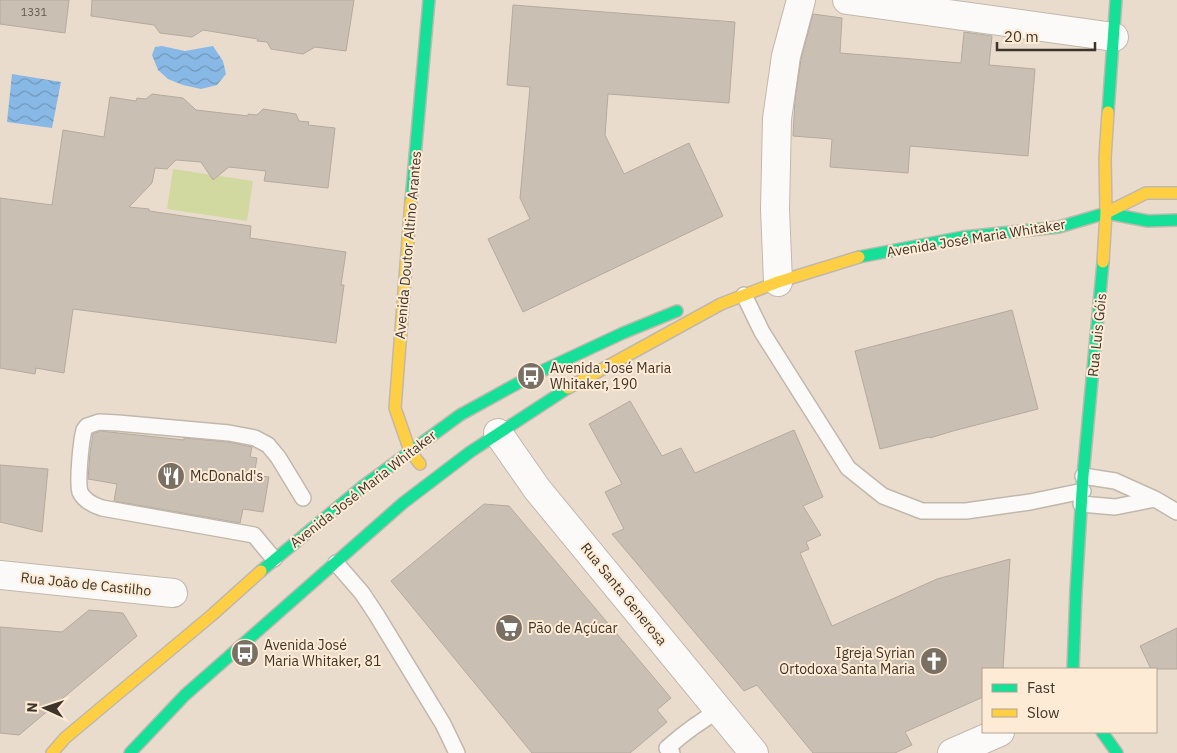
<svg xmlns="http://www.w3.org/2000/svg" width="1177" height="753" viewBox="0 0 1177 753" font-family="'IBM Plex Sans',sans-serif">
  <defs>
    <pattern id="water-waves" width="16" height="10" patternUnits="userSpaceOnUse" patternTransform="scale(1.25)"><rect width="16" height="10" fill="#88b9e6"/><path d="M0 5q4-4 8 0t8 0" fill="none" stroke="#7197bb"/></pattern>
  </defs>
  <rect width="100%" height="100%" fill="#e9dccd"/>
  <path fill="#d1d9a1" d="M173 169 253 181 247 221 167 209Z"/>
  <path fill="url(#water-waves)" d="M162 46 185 51 213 46 223 61 226 74 217 85 201 89 183 85 168 79 158 70 152 55 155 47Z
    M12 74 61 82 52 128 7 122Z"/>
  <path fill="#cabfb3" stroke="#b4aa9e" d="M0 0H69L65 33 0 24Z
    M92 0H354L346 51 315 47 303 54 271 49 267 42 257 41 258 39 203 30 192 37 160 33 154 25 91 16Z
    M513 5 735 22 729 103 608 94 605 135 624 174 689 143 723 216 523 312 488 239 530 219 520 198 530 87 507 85Z
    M813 14 842 18 840 53 961 63 964 32 992 36 989 65 1035 69 1028 156 910 146 908 173 830 167 832 139 793 136 795 100 801 59Z
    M152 94 183 98 196 110 248 116V114L257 115 263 109 296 114 299 121 309 122 308 125 335 128 328 188 264 181 266 171 229 167 213 180 201 162 176 160 167 169 155 168 152 183 129 207 149 209V211L251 226 250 238 346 252 341 285H344L336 343 73 309 64 373 36 368 35 374 0 368V198L52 205 63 130 104 137 110 97 136 101 137 98 146 99Z
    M1012 310 1038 409 953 431 930 438 929 437 880 449 855 351Z
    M630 401 662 456 681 448 695 473 794 430 823 497 803 506 821 535 806 542 809 549 800 553 832 626 937 579 1010 559 1003 669H983V697L905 732 912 745 895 753H813L757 685 744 691 612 534 624 529 605 492 622 484 589 424Z
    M100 431 184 440V438L228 442 252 447 250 457 257 458 254 475 269 477 263 512 243 509 240 523 114 501 117 484 88 479 90 453 93 434Z
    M0 465 48 469 42 532 0 522Z
    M484 504 509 506 671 698 657 710 667 722 630 753H532L391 581Z
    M89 610 123 613 137 636 19 735 0 733V627L62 632Z
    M1177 628V669H1151L1140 646Z"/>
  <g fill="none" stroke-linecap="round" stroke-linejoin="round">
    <g stroke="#c1b8ac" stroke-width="18">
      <path id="lane" d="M744 295 762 332 848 468 883 496 922 511H966L1030 502 1083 491
        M1083 476 1115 481 1155 499 1177 512
        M1081 504 1115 507 1155 499
        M274 559 254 535 102 508C93 505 84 501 80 492 77 482 81 441 84 430L87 426 99 422 118 423 229 433 255 438 268 445 278 457 303 498
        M336 563 362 593 376 614 443 724 457 753
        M672 753 667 748C684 733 700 721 720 710"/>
    </g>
    <g stroke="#c1b8ac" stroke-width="30">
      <path id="street" d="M847 0 1114 37
        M778 282 775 209 777 119 786 56 801 0
        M498 433 537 489 754 753
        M0 575 173 593
        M952 753 1000 732"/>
    </g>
    <g stroke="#c1b8ac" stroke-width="14">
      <path id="fast" d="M1108 112 1116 0
        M411 201 429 0
        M859 257 963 237 1059 227 1106 213 1148 221 1177 220
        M261 571 362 487 460 415 531 376 623 333 677 311
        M1073 669 1076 591 1083 476 1103 262
        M1102 732 1117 753
        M130 753 185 695 403 503 470 452 568 388"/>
    </g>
    <g stroke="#c1b8ac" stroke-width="14">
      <path id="slow" d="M411 201 395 408 410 451 420 464
        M1106 213 1146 193H1177
        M1103 262 1106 213 1105 158 1108 112
        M568 388 721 304 778 282 859 257
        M52 753 65 738 212 615 261 571"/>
    </g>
    <use href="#lane" stroke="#fcfaf8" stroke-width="15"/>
    <use href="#street" stroke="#fcfaf8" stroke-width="28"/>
    <use href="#fast" stroke="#16e098" stroke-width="11"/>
    <use href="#slow" stroke="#ffcf43" stroke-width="11"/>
  </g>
  <defs>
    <g id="bus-disc" transform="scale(1.4375)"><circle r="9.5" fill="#7a6f63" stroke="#feebd5"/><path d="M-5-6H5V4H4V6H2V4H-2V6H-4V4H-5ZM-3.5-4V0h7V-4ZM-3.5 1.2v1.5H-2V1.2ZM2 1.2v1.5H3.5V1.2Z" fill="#fff"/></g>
    <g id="restaurant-disc" transform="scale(1.4375)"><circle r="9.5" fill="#7a6f63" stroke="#feebd5"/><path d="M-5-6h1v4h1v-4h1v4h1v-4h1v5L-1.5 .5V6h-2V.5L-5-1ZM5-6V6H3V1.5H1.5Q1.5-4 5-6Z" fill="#fff"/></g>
    <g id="supermarket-disc" transform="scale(1.4375)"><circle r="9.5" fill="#7a6f63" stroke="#feebd5"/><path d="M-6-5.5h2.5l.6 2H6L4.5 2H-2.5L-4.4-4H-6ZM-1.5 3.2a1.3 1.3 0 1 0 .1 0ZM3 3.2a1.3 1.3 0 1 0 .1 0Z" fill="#fff"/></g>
    <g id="church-disc" transform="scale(1.4375)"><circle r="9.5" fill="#7a6f63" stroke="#feebd5"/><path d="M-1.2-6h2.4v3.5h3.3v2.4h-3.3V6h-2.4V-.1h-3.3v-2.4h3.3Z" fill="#fff"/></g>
  </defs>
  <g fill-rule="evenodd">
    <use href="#bus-disc" x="531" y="376"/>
    <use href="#restaurant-disc" x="171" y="476"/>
    <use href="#supermarket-disc" x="509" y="628"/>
    <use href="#bus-disc" x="245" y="653"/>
    <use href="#church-disc" x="934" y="661"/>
  </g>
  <g text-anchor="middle" stroke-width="4" stroke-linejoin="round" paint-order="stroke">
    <g font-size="11" fill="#61584c">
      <text x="34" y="16">1331</text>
    </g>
    <g font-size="14" fill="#3e352a" stroke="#feebd5">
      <text transform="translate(976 238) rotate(-9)" y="5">Avenida José Maria Whitaker</text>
      <text transform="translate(408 245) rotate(-85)" y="5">Avenida Doutor Altino Arantes</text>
      <text transform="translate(1097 335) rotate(-84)" y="5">Rua Luis Góis</text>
      <text transform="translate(363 489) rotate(-38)" y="5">Avenida José Maria Whitaker</text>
      <text transform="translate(86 584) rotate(6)" y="5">Rua João de Castilho</text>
      <text transform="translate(624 594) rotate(51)" y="5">Rua Santa Generosa</text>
    </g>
    <g font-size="14" fill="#3e352a" stroke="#feebd5" text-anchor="start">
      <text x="550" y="373">Avenida José Maria<tspan x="550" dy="16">Whitaker, 190</tspan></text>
      <text x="190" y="481">McDonald's</text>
      <text x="528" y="633">Pão de Açúcar</text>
      <text x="264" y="650">Avenida José<tspan x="264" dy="16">Maria Whitaker, 81</tspan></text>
      <text x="915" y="658" text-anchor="end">Igreja Syrian<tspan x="915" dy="16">Ortodoxa Santa Maria</tspan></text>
    </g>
  </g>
  <rect x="982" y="668" width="175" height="65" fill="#feebd5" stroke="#b1a291"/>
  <rect x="992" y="684" width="25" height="8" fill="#16e098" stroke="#b1a291"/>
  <text x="1027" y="693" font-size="15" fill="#3e352a">Fast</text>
  <rect x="992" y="709" width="25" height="8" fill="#ffcf43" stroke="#b1a291"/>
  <text x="1027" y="718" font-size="15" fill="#3e352a">Slow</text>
  <g transform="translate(45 708) rotate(273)" stroke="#feebd5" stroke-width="4" paint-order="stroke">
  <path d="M0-4L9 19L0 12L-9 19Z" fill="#3e352a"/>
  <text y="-8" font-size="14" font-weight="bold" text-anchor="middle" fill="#3e352a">N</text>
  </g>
  <path d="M997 42v8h98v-8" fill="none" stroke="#3e352a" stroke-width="2.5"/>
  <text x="1004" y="42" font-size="15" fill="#3e352a" stroke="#feebd5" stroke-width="4" paint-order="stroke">20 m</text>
</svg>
